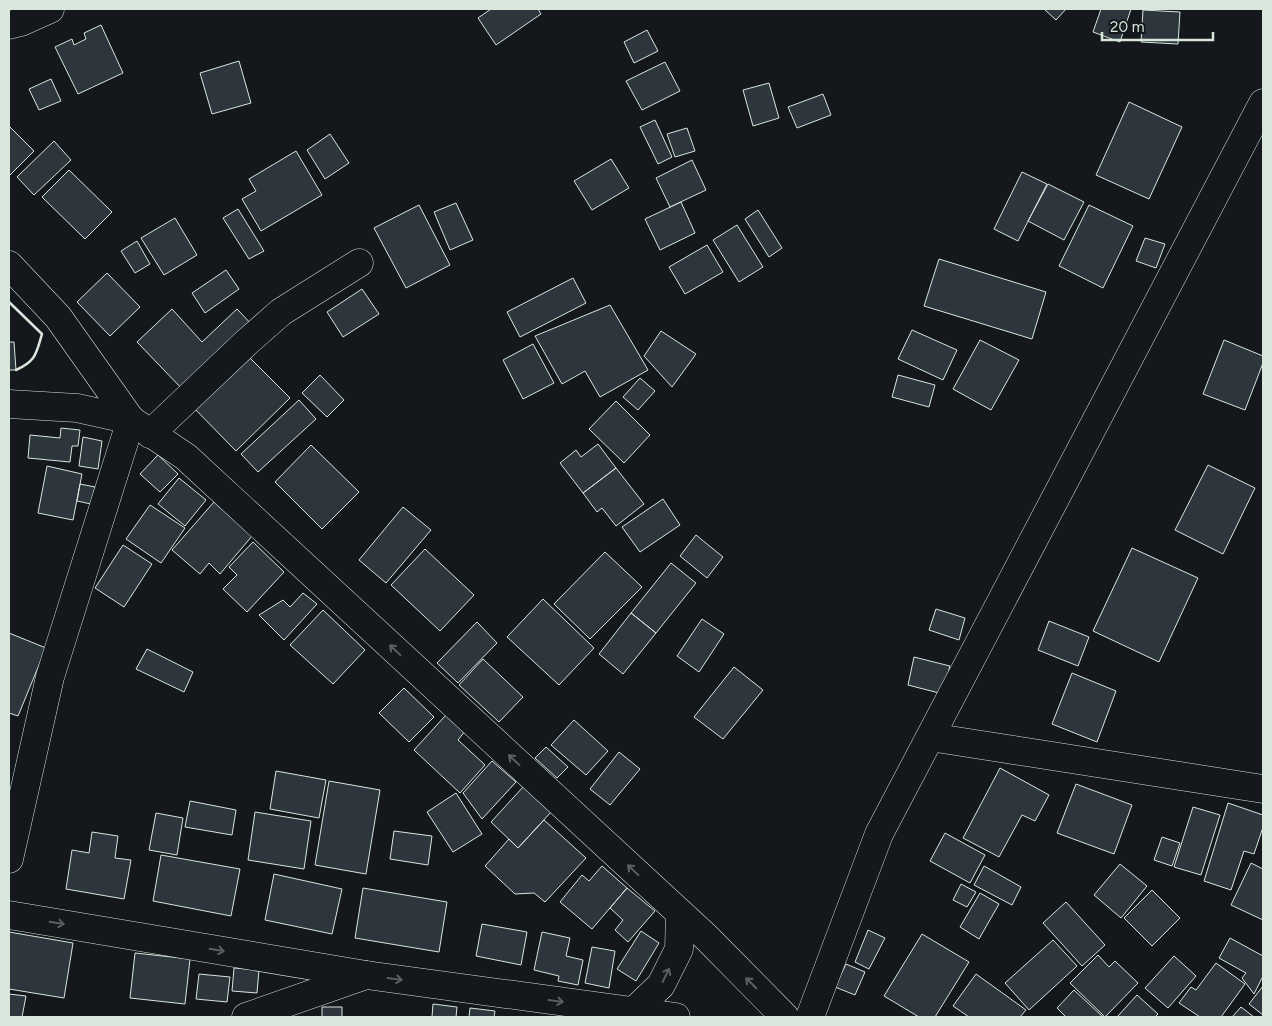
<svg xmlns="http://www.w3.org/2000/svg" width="1272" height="1026" viewBox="0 0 1272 1026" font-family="Figtree,sans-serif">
  <rect width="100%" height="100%" fill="#14181c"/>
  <path fill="#2c363c" stroke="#d8e6dc" d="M491 9H538L541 14 496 45 478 18Z
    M1044 9H1066L1056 20Z
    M1101 9H1131L1120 42 1093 32Z
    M1143 10 1180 12 1178 44 1141 42Z
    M101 25 123 73 78 94 55 47 72 39 74 45 86 39 84 33Z
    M647 30 658 51 634 63 624 42Z
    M239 61 251 103 212 114 200 73Z
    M665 62 680 91 642 110 626 81Z
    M51 79 61 101 39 110 29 89Z
    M769 83 779 118 753 126 743 90Z
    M823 94 831 115 797 128 788 107Z
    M1129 102 1182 127 1149 199 1096 175Z
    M655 120 672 157 658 164 640 127Z
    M9 126 34 151 9 176Z
    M687 128 695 151 675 157 667 134Z
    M330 134 349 163 325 179 307 150Z
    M54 141 71 160 34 195 17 177Z
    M296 151 322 195 261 231 242 199 256 191 249 179Z
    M611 159 629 188 592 210 574 181Z
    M692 160 706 190 670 207 656 178Z
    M69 170 112 212 85 239 42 197Z
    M1022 172 1047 184 1018 241 994 229Z
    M1048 184 1084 202 1064 240 1028 221Z
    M681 202 695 233 660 250 645 219Z
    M456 203 473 240 450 250 434 212Z
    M419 205 450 265 406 288 374 228Z
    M1089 205 1133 226 1103 288 1059 266Z
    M238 209 264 251 249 259 223 218Z
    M758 210 782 248 769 257 745 219Z
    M175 218 197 255 164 275 141 238Z
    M737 225 763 267 739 282 713 240Z
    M1145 238 1165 244 1156 268 1136 261Z
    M137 241 150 264 135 273 121 251Z
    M707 245 723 272 685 294 669 267Z
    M939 259 1046 292 1032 339 924 306Z
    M226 270 239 289 205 313 192 293Z
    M107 273 140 307 110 336 77 302Z
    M573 278 586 303 520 337 507 312Z
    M362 289 379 314 343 337 327 312Z
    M610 305 648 370 600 397 585 371 562 384 535 336Z
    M172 309 202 342 237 309 255 328 186 393 137 342Z
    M912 330 957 350 943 380 898 359Z
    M661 331 696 354 672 387 644 356Z
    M980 340 1019 360 991 410 953 389Z
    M1224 340 1263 356V363L1245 410 1203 394Z
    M9 342H14L16 370H9Z
    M533 344 554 383 523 399 503 360Z
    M244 352 290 398 236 451 190 404Z
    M320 375 344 400 327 417 302 393Z
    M898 375 935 385 929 407 892 397Z
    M640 378 655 391 638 410 623 397Z
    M299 400 316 419 258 472 241 454Z
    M616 401 650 435 624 463 589 429Z
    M61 428 80 430 78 446H72L70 462 28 458 30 435 60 438Z
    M83 437 102 441 98 469 79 466Z
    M598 444 616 468 583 493 560 463 576 450 581 457Z
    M311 445 359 492 322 529 275 482Z
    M158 455 178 474 160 492 140 474Z
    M1208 465 1255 488 1223 554 1175 530Z
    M47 466 82 474 73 520 38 513Z
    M616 468 644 504 616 526 602 508 597 512 583 493Z
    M179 478 206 500 185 526 158 504Z
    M80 484 95 487 91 504 77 501Z
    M663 499 680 525 640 552 622 527Z
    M214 502 252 536 220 574 209 563 200 574 172 550Z
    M150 505 185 528 161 563 126 539Z
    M403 507 431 530 386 583 359 560Z
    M696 535 723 557 707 578 680 556Z
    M253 542 284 572 247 612 223 589 237 575 229 567Z
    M123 545 152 564 124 607 95 588Z
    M1132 548 1198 578 1159 662 1093 631Z
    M425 549 474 595 440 631 391 585Z
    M605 552 642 587 590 639 554 604Z
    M671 563 696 583 656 633 631 613Z
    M303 593 317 604 284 640 259 615 283 600 290 607Z
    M543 599 594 648 559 685 507 637Z
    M936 609 965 618 959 640 929 630Z
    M323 610 365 650 333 684 290 645Z
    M631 613 656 633 623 674 599 654Z
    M702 619 724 634 699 672 677 656Z
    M1049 621 1089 637 1078 666 1038 650Z
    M477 622 497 643 458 683 437 663Z
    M9 633 46 648 18 716 9 713Z
    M147 649 193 672 184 692 136 669Z
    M914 657 950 666 943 694 908 685Z
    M483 659 523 697 499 722 459 685Z
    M734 667 763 690 723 739 694 717Z
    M1072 673 1116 691 1097 742 1052 724Z
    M404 688 434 717 409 742 379 713Z
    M446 715 465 731 458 740 485 765 460 793 414 750Z
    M574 720 608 751 586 775 551 745Z
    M546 747 568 767 557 778 535 758Z
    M619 752 640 769 610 805 590 789Z
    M492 761 516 782 482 819 463 793Z
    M1000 768 1049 795 1035 821 1022 815 999 857 963 838Z
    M276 771 326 780 319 818 270 809Z
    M329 781 380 790 366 874 315 865Z
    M1076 784 1132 805 1114 854 1057 833Z
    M524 786 551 812 518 848 491 822Z
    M456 793 482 834 453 852 427 812Z
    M190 801 236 810 232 835 185 827Z
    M1228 803 1263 815V827L1254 854 1244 851 1231 890 1204 881Z
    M1193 807 1220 815 1201 875 1174 867Z
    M255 812 311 821 304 869 248 860Z
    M156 813 183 818 177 855 149 850Z
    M544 820 586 858 545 902 534 893 515 894 485 866 509 839 518 848Z
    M394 831 432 836 428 865 390 859Z
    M92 832 118 836 115 858 131 860 124 899 66 889 72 850 89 853Z
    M945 833 985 855 970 883 930 861Z
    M1162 837 1180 843 1172 866 1154 860Z
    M161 855 240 869 231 916 153 901Z
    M1251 863 1263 869V920L1231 905Z
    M1120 864 1147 886 1121 918 1094 895Z
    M602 866 627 888 592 929 560 902 582 875 589 881Z
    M984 866 1021 887 1012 905 974 885Z
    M274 874 342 889 332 934 265 920Z
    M961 884 976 892 967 907 953 900Z
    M363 888 447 902 439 952 355 938Z
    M627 888 655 911 628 942 615 930 623 920 610 908Z
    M1152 890 1180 918 1152 946 1124 918Z
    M980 893 999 904 979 939 960 927Z
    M1066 902 1105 945 1082 966 1043 923Z
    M482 924 527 932 521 965 476 956Z
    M868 930 885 938 869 969 855 962Z
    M641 931 659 943 636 981 617 969Z
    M9 932 73 943 64 998 9 989Z
    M542 932 570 938 566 956 583 960 578 985 558 981 559 976 534 970Z
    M922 934 969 962 935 1017H919L884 996Z
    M1230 938 1263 956V976L1254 994 1242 978 1246 973 1219 958Z
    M1053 940 1077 966 1029 1010 1005 983Z
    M592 947 615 951 609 988 585 983Z
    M135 953 190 959 185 1004 130 998Z
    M1098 955 1109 967 1115 961 1138 983 1105 1017 1070 983Z
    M1174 956 1196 976 1168 1008 1145 988Z
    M1216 963 1245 984 1221 1017H1200L1179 1003 1191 987 1196 990Z
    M846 964 865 972 855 995 835 987Z
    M234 968 259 970 257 993 232 991Z
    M199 974 230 977 227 1002 196 999Z
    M976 974 1026 1010 1020 1017H969L953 1006Z
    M1263 986V1015L1249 1004Z
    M1074 990 1103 1017H1066L1057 1008Z
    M9 994 26 996 22 1017H9Z
    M1137 995 1158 1014 1155 1017H1117Z
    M433 1004 457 1007 456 1017H432Z
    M322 1007H342V1017H322Z
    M1241 1007 1254 1017H1232Z
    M470 1008 495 1011 494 1017H469Z"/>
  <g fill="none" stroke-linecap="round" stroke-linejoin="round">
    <g stroke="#d8e6dc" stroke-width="29">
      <path id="minor" d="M9 25 21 22 50 9
        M9 265 58 317 131 420 50 677 9 859
        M150 434 247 342 281 312 359 263
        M930 737 1263 789
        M634 1011 661 985 679 949 680 913
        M246 1017 366 975
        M810 1017 879 834 1263 103"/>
    </g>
    <g stroke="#d8e6dc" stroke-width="29">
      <path id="major" d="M9 404 77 408 131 420 186 457 706 937 785 1017
        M9 915 366 975 676 1017"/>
    </g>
    <use href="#minor" stroke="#14181c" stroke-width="28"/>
    <use href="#major" stroke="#14181c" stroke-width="28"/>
    <path stroke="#d8e6dc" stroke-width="2.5" d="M9 302 42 334C36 354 36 361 16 370"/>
  </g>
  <defs><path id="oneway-shaft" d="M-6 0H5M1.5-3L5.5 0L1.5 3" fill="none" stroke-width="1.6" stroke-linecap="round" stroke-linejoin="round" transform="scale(1.25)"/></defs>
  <g stroke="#59605f">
    <use href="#oneway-shaft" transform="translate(395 650) rotate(-137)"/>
    <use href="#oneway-shaft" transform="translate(514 760) rotate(-137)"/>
    <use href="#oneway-shaft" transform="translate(633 870) rotate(-137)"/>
    <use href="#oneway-shaft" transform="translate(57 923) rotate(10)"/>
    <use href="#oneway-shaft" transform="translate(217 950) rotate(10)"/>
    <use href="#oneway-shaft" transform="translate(666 975) rotate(-64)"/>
    <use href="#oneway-shaft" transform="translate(395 979) rotate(8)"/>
    <use href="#oneway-shaft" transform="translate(751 983) rotate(-135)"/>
    <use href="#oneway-shaft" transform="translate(556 1001) rotate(8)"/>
  </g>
  <rect width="1272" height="1026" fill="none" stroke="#d8e6dc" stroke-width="20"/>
  <path d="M1102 32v8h111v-8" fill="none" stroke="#d8e6dc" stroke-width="2.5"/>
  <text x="1110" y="32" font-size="15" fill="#d8e6dc" stroke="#14181c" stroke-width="4" paint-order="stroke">20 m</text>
</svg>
